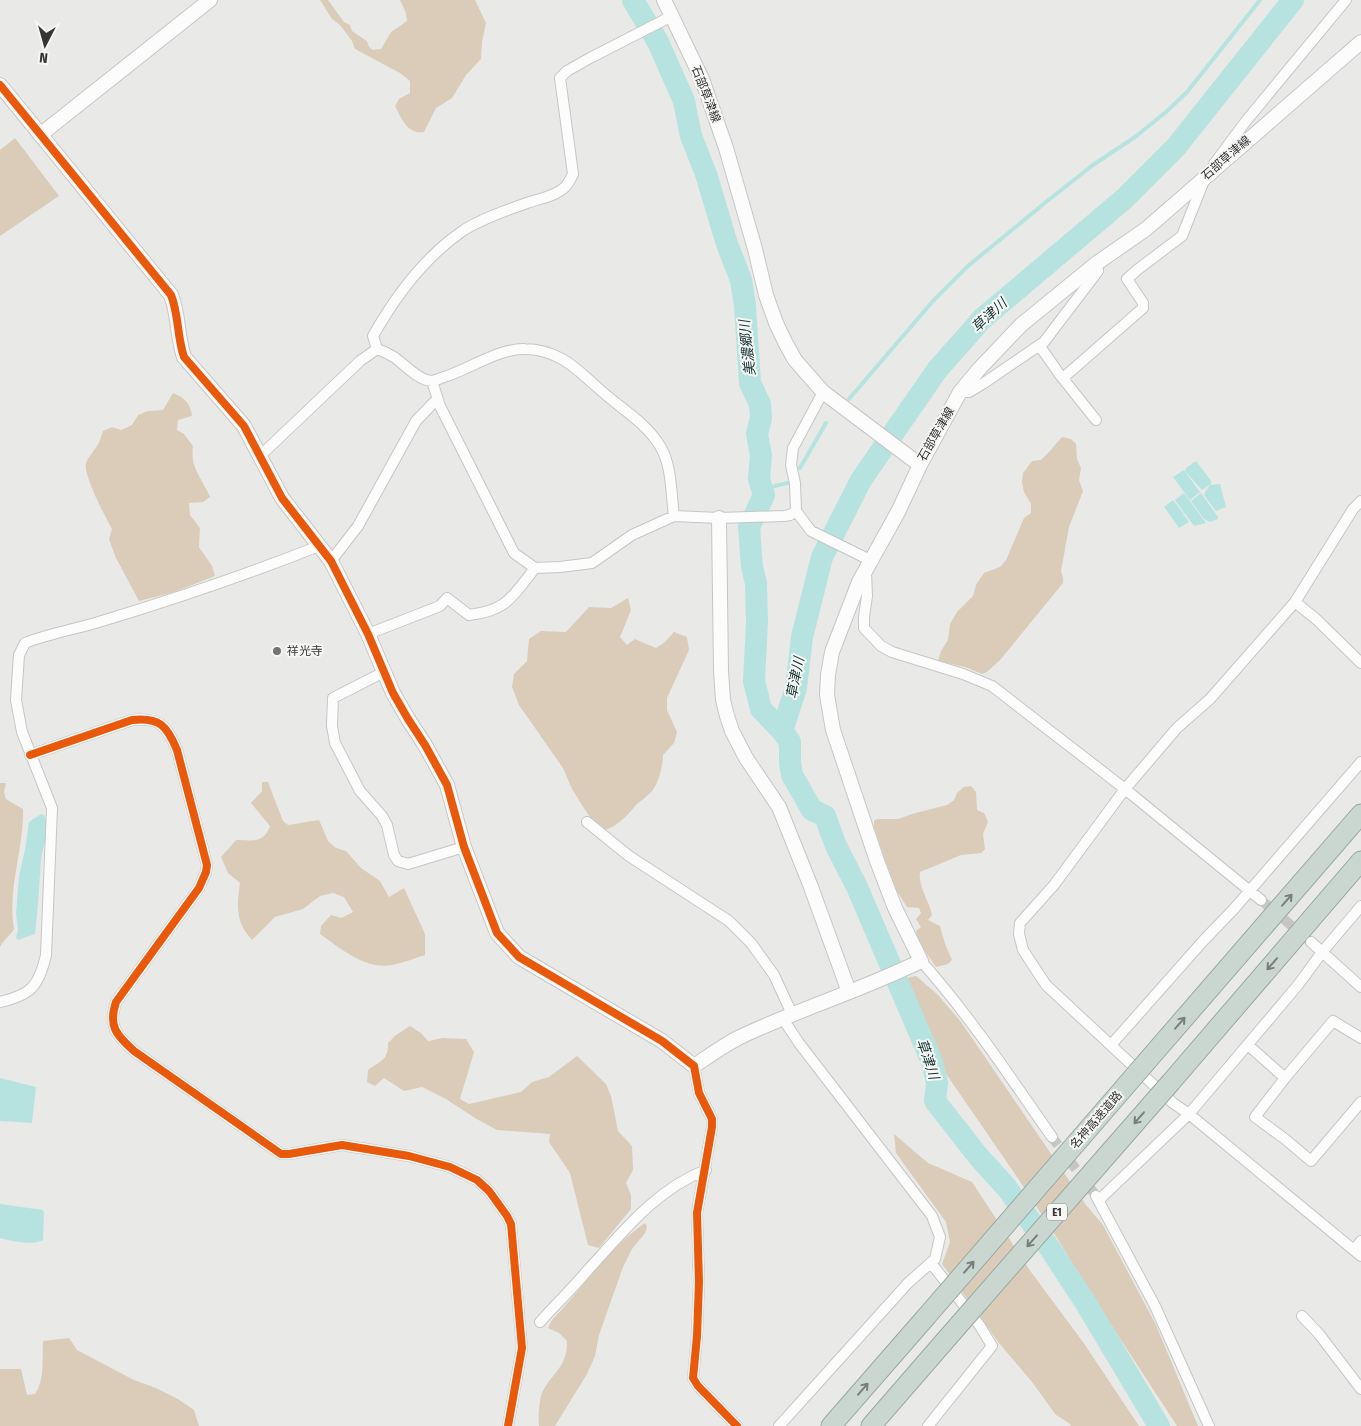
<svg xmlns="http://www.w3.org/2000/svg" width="1361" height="1426" viewBox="0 0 1361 1426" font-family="'Fira Sans Condensed','Noto Sans JP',sans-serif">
  <rect width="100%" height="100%" fill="#e9e9e8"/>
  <path fill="#dbccb9" d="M320 0H328L344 22 350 25 352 31 367 41 369 47 373 50 381 49 391 32 407 21 406 13 400 0H475L486 23 482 42 481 59 466 75 452 98 436 108 424 132C408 135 401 118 395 106L399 99 410 93V81L400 73 355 49 352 41 340 25 332 19Z
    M15 138 59 196 0 236V150Z
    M173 393C184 397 191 404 192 416L178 420 177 430 184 434 193 446C190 469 202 477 210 497L203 502 189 503 190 515 200 528 199 547 212 566 215 576 174 592 139 601 116 558 109 539 112 529C105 516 83 475 86 463 88 457 94 451 97 446 100 442 101 436 103 431L112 427 121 430 132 425 138 415 148 411 163 410Z
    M1062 437 1071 439 1076 444 1077 459 1081 468 1079 480 1083 491 1069 527 1061 571 1063 578V583L1001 659 987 672 982 674 965 667 938 661 941 651 948 640 950 624 957 612 973 596 976 585 984 573 1000 567 1006 560 1024 518 1031 513V504L1024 492 1022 482 1023 473 1032 461 1041 460 1049 452Z
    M628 598 631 610 620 637 627 645 635 639 656 648 664 643 674 632 687 637 689 650 667 698V710L677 732 674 743 663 755C663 766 658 788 648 795 644 799 640 801 636 805 627 816 619 825 605 830L589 816 572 789 563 768 519 705 512 687 514 674 527 661 529 639 541 631 566 632 589 607 611 608Z
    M262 782H268L283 821 288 825 319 820 328 841 336 848 346 851 361 868 380 881 389 897 404 888 425 934V955C415 958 403 963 392 965 365 970 340 948 320 934L321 926 331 915 341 918 353 912 344 897 333 893 320 896 303 909 275 917 252 940C235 922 237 906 240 883L228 873 221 857 236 840C252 840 264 844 270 826L251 803 262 791Z
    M0 783H6L4 792 6 799 23 809C24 849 7 889 14 929 10 936 3 940 0 947Z
    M971 786 976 792 977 810 984 813 988 822 983 834 985 849 981 853 961 855 920 872C918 887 929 900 932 915L928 920 940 926 945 944 952 960 948 964 936 967 920 944 916 931 921 927 916 919 921 913 919 908 907 907 895 888 874 827V821L877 819H898L912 814 947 805 954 800 957 793 964 787Z
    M916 976 938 995 961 1022 1086 1205 1103 1225 1156 1325 1198 1426H1177L1091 1294 1059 1241 1017 1177 940 1065 923 1023 902 979Z
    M410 1026 421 1033 428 1041 443 1038 466 1039 474 1052 460 1099 469 1104 521 1092 532 1082 549 1077 577 1056 606 1084 611 1096 618 1131 632 1146 633 1170 626 1183 631 1195V1209L599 1248 588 1245 570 1173 549 1142 550 1134 497 1130 475 1118 446 1099 422 1087 404 1091 384 1078 375 1086 367 1082 368 1070C380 1062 389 1059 388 1043L396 1035Z
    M894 1134 928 1163 972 1182 1031 1272 1083 1342 1139 1426H1071L1069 1423 1056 1415 1032 1382 999 1343 942 1264 950 1242 946 1222 896 1153Z
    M645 1223 647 1227 645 1233 632 1249 623 1267 599 1335 595 1356 587 1374 555 1426H539C538 1418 539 1398 543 1391 554 1370 567 1368 567 1341L559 1333 548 1328 552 1320C583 1288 608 1248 645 1223Z
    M69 1338 77 1350 134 1380 156 1388 178 1399 194 1410 199 1426H0V1369H21L27 1395 35 1394C45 1380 42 1358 43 1341Z"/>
  <path fill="#b6e3e0" d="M1196 461 1211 481V484L1202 490 1185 471 1186 468Z
    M1184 470 1200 492 1190 500 1173 477Z
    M1220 484 1226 507 1216 511 1204 495 1205 492 1210 485Z
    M1184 493 1206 523 1194 526 1175 500Z
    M1201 493 1218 517V519L1210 522 1204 519 1191 501Z
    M1173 500 1184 514 1181 517 1184 515 1189 522 1179 528 1164 507Z
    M41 814 44 815C51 828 42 847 41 861 39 885 38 910 35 934L18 940 16 937 18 930 16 914 19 876 25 850 29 822Z
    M0 1078 36 1087 32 1123 0 1121Z
    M0 1204 43 1210 44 1213 43 1240C32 1246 12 1241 0 1238Z"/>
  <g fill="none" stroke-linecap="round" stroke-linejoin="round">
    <path stroke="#b6e3e0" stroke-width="4" d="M849 399 933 301 968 266 1046 202 1093 165 1135 137 1166 112 1187 92 1260 0
      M800 468 826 423
      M764 495C770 486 777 485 788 483"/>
    <path stroke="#b6e3e0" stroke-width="22" d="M633 0 658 42 684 101 691 136 706 174 727 244 741 280 745 306 750 383 760 404 761 418 757 434 761 455 759 479 764 495 749 527 752 567 756 583 757 622 754 681 761 709 782 731 790 742V763L792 775 812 810 825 816 836 846 857 887 932 1062 937 1083 935 1101 978 1156 1007 1188 1051 1250 1087 1305 1159 1426
      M782 731 796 688 802 637 822 557 861 480 937 370 982 319 1124 199 1176 147 1293 0"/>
    <path stroke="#c5c5c4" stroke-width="10" stroke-dasharray="10 5" stroke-linecap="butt" d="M1261 900 1311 942
      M1052 1137 1096 1196"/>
    <g stroke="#c6c6c5" stroke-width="12">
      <path id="street" d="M1214 164 1246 121 1346 0
        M1039 345 1060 375 1096 420
        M377 349 373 336C395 297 424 258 461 232 478 220 507 210 527 203 539 199 556 196 565 187 569 183 571 178 573 174L560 78 567 71 590 58 672 16
        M1063 378 1143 308V303L1127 279 1137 270 1182 236 1205 178
        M432 381 440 406 514 553 535 568 560 567 592 563 632 535 674 516 719 518 784 516 790 515 796 511
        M823 392 793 448 791 465 795 483 796 511 811 531 872 561
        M960 392H969L984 383 1044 342 1098 271 1097 263
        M261 455 360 361 377 349C383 351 389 354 394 357 404 364 419 381 432 381 437 380 443 377 447 376 471 368 500 348 525 349 537 349 551 353 562 359 575 366 585 377 597 387 618 407 645 421 660 446 672 465 671 494 674 516
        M1361 501 1353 509 1295 602 1210 699 1177 728 1125 789 1054 885 1020 923 1019 934 1023 950 1046 985 1173 1103 1189 1114 1361 1256
        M331 561 358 526 416 421 437 399
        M866 572 867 596 864 617V628L881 646 892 652 963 674 992 686 1125 789 1261 900
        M1295 602 1316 619 1361 663
        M368 634 440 606 447 598 469 615C507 611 513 596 535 568
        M384 672 333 698 332 726 335 743 360 791 382 816 387 825 394 855 398 861 408 864 464 847
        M30 755 132 720C160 717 167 726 177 750L207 865 206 872 199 888 116 1002C108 1026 116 1035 134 1051L281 1154H289L342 1145 409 1156 450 1167 477 1180 489 1191 507 1216 511 1224 522 1348 508 1426
        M587 822 629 856 729 921 751 943 774 975 792 1014
        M1311 942 1361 987
        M921 961C970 1016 1010 1077 1052 1137
        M0 1002C31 995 39 986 46 955L52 808 22 732 16 700 19 655 25 643C50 633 77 629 102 621 175 599 248 574 319 546
        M1361 1038 1333 1021 1285 1078 1255 1117 1285 1139 1311 1161 1361 1102
        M1111 1045 1204 940 1233 910 1361 762
        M1248 1045 1285 1078
        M694 1066 699 1093 712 1119V1127L697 1213 699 1282 697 1336 693 1378 698 1386 737 1426
        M1096 1196 1155 1306 1209 1426
        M1099 1200 1189 1114 1298 985 1323 951 1361 906
        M1354 1250 1361 1241
        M1302 1316 1319 1334 1361 1389
        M540 1322C555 1305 572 1289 587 1271 622 1233 656 1189 706 1170
        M779 1426 908 1283 935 1259 940 1237 932 1216 799 1043 783 1019
        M928 1426 992 1346 980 1326 931 1263"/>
    </g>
    <g stroke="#c6c6c5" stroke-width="16">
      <path id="secondary" d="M664 0 702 79 726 148 755 249 766 295 776 323 785 342 795 360 823 392 920 465 960 392 980 368 1021 325 1097 263 1146 229 1361 42
        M0 85 171 295C179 315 177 337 184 357L244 426 282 498 331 561 368 634 393 693 408 719 425 745 447 785 464 847 497 933 519 957 662 1041 694 1066C709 1056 724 1045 740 1037 799 1009 862 990 921 961L895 908 877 861 833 730 827 695 828 675 832 652 859 582 898 512 920 465
        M40 135 210 0
        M719 518 721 671 723 700 727 716 732 731 746 758 779 807 811 887 849 992"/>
    </g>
    <g stroke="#99a8a1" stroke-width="21">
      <path id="highway" d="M1148 1060 1361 814
        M1171 1082 1361 861
        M831 1426 926 1317
        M871 1426 943 1343"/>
    </g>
    <use href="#street" stroke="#fcfcfc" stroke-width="10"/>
    <use href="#secondary" stroke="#fcfcfc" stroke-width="14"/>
    <use href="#highway" stroke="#cad7d1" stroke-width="19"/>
    <g stroke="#99a8a1" stroke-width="21" stroke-linecap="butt">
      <path id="highway-bridge" d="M926 1317 1148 1060
        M943 1343 1171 1082"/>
    </g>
    <use href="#highway-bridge" stroke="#cad7d1" stroke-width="19"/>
    <g stroke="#f6f7f5" stroke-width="11">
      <path id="cycleway" d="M0 85 171 295C179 315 177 337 184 357L244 426 282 498 331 561 368 634 393 693 408 719 425 745 447 785 464 847 497 933 519 957 662 1041 694 1066 699 1093 712 1119V1127L697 1213 699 1282 697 1336 693 1378 698 1386 737 1426
        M30 755 132 720C160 717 167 726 177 750L207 865 206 872 199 888 116 1002C108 1026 116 1035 134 1051L281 1154H289L342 1145 409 1156 450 1167 477 1180 489 1191 507 1216 511 1224 522 1348 508 1426"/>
    </g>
    <use href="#cycleway" stroke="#e8590c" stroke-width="8"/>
  </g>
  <defs><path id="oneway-shaft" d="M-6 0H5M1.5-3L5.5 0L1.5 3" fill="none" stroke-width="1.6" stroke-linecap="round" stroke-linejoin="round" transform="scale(1.25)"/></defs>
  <g stroke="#787e7b">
    <use href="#oneway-shaft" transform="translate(1287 900) rotate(-49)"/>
    <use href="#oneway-shaft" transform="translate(1272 964) rotate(131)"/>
    <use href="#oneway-shaft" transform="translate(1180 1023) rotate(-49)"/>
    <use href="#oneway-shaft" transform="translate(1139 1118) rotate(131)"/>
    <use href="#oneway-shaft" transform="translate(1032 1241) rotate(131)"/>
    <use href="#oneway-shaft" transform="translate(969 1267) rotate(-49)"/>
    <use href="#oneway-shaft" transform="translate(863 1389) rotate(-49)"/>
  </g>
  <circle fill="#747473" stroke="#f6f7f5" stroke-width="2" cx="277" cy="651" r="5"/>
  <g text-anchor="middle" stroke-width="4" stroke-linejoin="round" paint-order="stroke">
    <rect fill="#f6f7f5" stroke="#6f6f6e" stroke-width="1" x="1047" y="1203.5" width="20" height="17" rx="4"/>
    <g font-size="11" font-weight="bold" fill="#353534">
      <text x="1057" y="1216">E1</text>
    </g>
    <g font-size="12" fill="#353534" stroke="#f6f7f5">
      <text transform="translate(706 94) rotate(69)" y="4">石部草津線</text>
      <text transform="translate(1226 158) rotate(-41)" y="4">石部草津線</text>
      <text transform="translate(936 434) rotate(-60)" y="4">石部草津線</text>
      <text transform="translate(1096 1120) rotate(-49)" y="4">名神高速道路</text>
    </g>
    <g font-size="12" fill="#353534" stroke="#f6f7f5" text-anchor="start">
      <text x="287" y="655">祥光寺</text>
    </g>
    <g font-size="14" font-style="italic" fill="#123331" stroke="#f6f7f5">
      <text transform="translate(989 315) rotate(-43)" y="5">草津川</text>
      <text transform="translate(747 348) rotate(-96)" y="5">美濃郷川</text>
      <text transform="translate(795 678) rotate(-79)" y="5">草津川</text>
      <text transform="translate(928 1059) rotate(71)" y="5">草津川</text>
    </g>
  </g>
  <g transform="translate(45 45) rotate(186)" stroke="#f6f7f5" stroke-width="4" paint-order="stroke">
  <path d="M0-4L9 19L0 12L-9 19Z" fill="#353534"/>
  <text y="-8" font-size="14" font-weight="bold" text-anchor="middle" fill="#353534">N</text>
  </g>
</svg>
